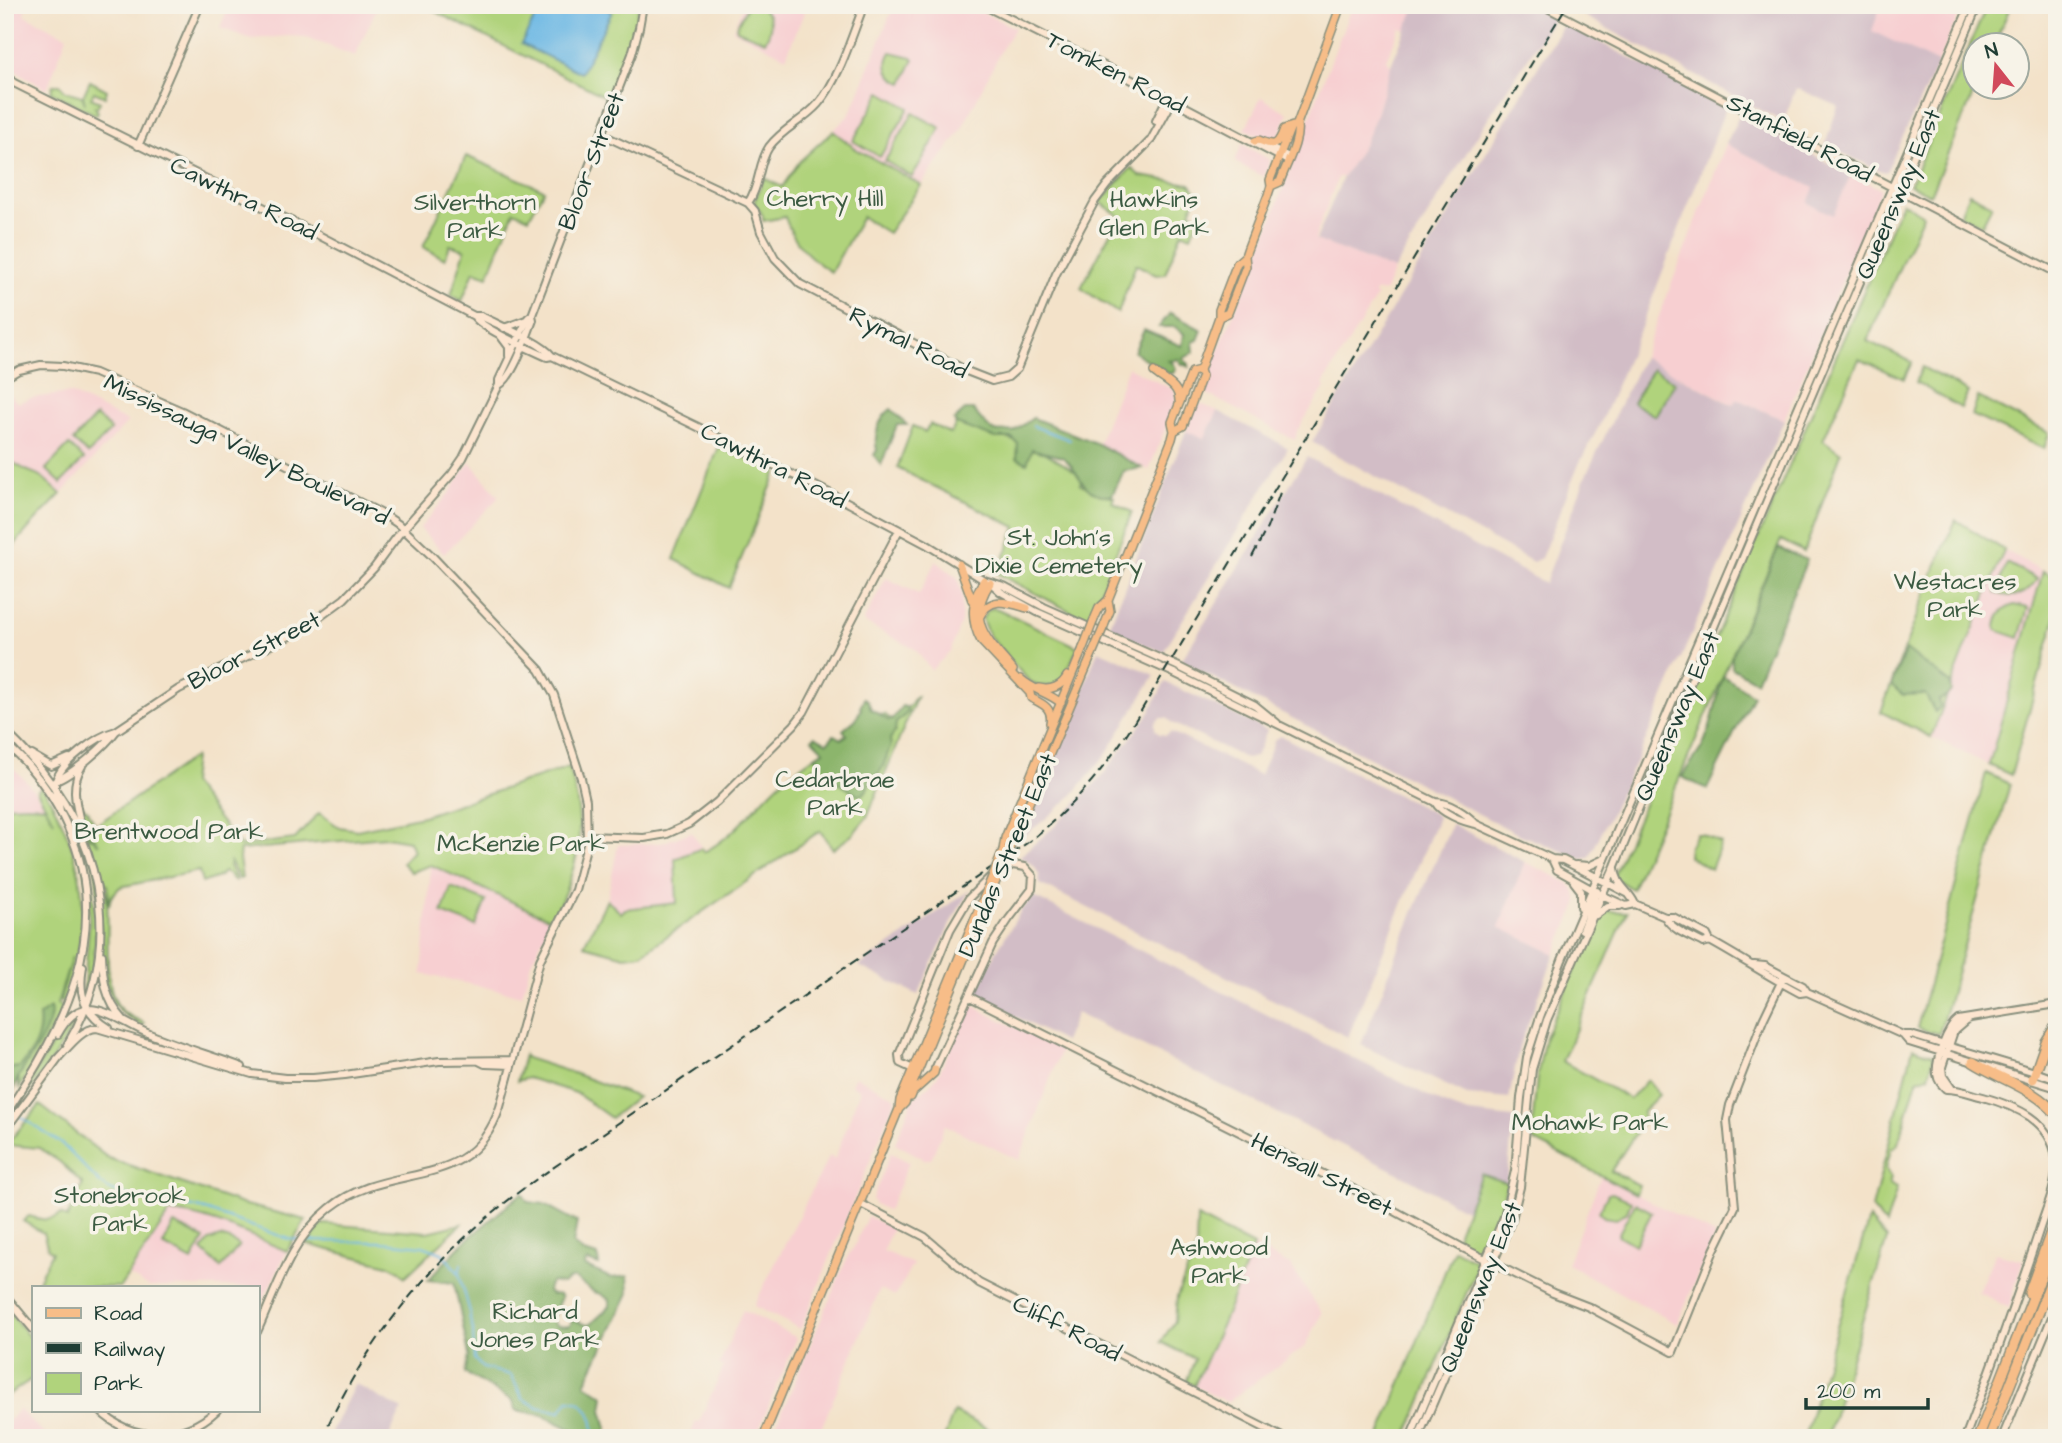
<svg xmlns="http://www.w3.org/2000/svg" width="2062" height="1443" viewBox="0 0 2062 1443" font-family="'Architects Daughter',sans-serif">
  <rect width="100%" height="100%" fill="#f7f3e8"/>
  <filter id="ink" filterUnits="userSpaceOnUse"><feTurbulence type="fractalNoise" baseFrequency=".0143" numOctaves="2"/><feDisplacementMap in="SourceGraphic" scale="14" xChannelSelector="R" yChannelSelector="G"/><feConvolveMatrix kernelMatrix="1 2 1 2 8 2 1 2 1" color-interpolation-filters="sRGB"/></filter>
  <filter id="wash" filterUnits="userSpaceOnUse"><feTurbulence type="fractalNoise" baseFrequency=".00686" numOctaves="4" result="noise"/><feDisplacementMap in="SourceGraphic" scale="28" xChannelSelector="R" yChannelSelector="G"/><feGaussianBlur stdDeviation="1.57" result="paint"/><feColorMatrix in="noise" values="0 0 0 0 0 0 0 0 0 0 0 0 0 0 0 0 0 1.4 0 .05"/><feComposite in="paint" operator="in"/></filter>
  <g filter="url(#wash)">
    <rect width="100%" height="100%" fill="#f3e2c9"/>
    <path fill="#f7cfd1" d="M5 5H28L23 14 67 36 47 89 5 65Z
      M229 5H378L355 56 305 37 288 36 251 39 220 28Z
      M743 5H807L786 57 733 30Z
      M894 5H967L1015 28 1005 43 960 132 921 185 856 149 833 131 848 116 854 105Z
      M1352 5H1416L1406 30 1400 28 1386 60 1391 65 1375 118 1364 144 1343 177H1338L1315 238 1316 240 1394 270 1385 291 1375 292 1374 295 1377 296 1323 384 1325 387 1297 431 1295 440 1207 394 1203 386 1252 271Z
      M1881 5H1963L1938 63 1871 31Z
      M1261 97 1288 113 1279 137 1271 142 1245 129Z
      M1242 144 1270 160 1264 177 1235 162Z
      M1726 144 1814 188 1833 214 1851 175 1881 189 1784 420 1737 399 1734 405 1643 357Z
      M1128 367 1174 390 1176 402 1149 470 1098 444Z
      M6 388 17 403 31 398 70 393 128 422 61 494 41 476 26 470 5 458Z
      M1200 404 1218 411 1204 439 1186 431 1195 408Z
      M470 462 499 497 444 554 420 528 450 492Z
      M2004 550 2043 571 1989 765 1931 737Z
      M936 561 958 578 962 596 961 622 950 652 931 670 915 649 863 622 886 578 919 594Z
      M5 759 27 782 45 806 27 805 5 806Z
      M692 832 704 852 722 898 641 954 625 956 584 945 607 900 618 845 661 843Z
      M1525 862 1567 882 1575 891 1578 902 1555 954 1498 927Z
      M431 865 552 920 531 962 522 995 422 974Z
      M971 1005 1061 1050 1019 1160 945 1125 931 1159H924L895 1143 913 1099 929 1086 937 1077Z
      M855 1076 896 1098 801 1328H798L754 1306 829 1156 835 1159 860 1090 851 1084Z
      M891 1153 909 1162 888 1211 875 1204 872 1199Z
      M1601 1176 1715 1235 1677 1324 1567 1264Z
      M170 1212 182 1213 221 1224 287 1251 257 1312V1287H149L127 1275Z
      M867 1217H869L892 1228 883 1251 913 1264 895 1296 880 1289 817 1438H783L779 1436 775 1428 848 1256 854 1247Z
      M1253 1246 1290 1265 1322 1313 1306 1346 1227 1402 1194 1386 1225 1317Z
      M1995 1253 2023 1260 2009 1308 1978 1292Z
      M743 1310 797 1338 755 1438H689L696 1421 699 1422 724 1366 719 1365Z
      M19 1409 48 1438H5V1432L10 1419Z"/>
    <path fill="#d2bdc6" d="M1416 5H1529L1554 18 1490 115 1394 270 1316 240 1343 177 1364 144 1375 118 1391 65Z
      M1576 5H1881L1872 31 1938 63 1886 172 1879 170 1825 145 1838 106 1796 88 1783 122 1573 10Z
      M1564 24 1726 107 1642 325 1600 424 1579 464 1541 558 1533 562 1312 442Z
      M1739 116 1851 175 1833 215 1808 203 1814 188 1726 144Z
      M1643 357 1733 405 1737 399 1784 420 1640 753 1589 858 1582 859 1516 833 1181 661 1307 457 1545 583 1587 473Z
      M1218 411 1288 448 1163 652 1108 630 1186 431 1204 439Z
      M1098 650 1155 675 1106 754 1071 797 1043 821 1017 841 1053 755 1072 719Z
      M1165 682 1267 730 1257 754 1254 757 1247 759 1172 723 1167 718H1160L1155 723V729L1159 734 1166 735 1171 732 1260 775 1275 739 1281 736 1435 814 1438 817 1348 1037 1040 884 1039 875 1035 867 1028 861 1019 857 1055 826 1102 776 1148 715Z
      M1452 824 1525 862 1499 927 1555 954 1519 1047 1509 1099 1467 1095 1361 1045 1413 913Z
      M970 890 952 920 918 995 859 966Z
      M1034 897 1448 1106 1469 1113 1513 1118 1507 1183 1481 1174 1467 1211 1410 1179 1076 1013 1064 1042 975 995 996 952 1022 909Z
      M355 1384 402 1410 388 1438H342L331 1432Z"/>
    <path fill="#b0d37c" stroke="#688858" stroke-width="2" d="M422 5H639L633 41 608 98Z
      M748 5C769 5 776 24 765 41L737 30 736 27Z
      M1987 5H2011L1994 45 1974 46V88H1976L1930 195 1910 185Z
      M891 52 912 57 914 59 903 83C888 78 883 65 891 52Z
      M90 81 107 90 105 97 94 92 91 98 100 102 97 107H95L98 112 96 115 51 92 53 85H60L65 91 82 96 85 104 83 96Z
      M881 92 909 108 880 157 853 141Z
      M913 113 941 128 912 177 885 161Z
      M833 131 856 149 921 185 888 233 862 217 831 272C809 258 793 242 785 217L763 221V216L754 202 764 178 782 187 800 161Z
      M466 156 544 190 529 218 514 211 488 276 474 271 462 301 451 295 465 250 450 245 445 259 423 247Z
      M1131 168 1140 176 1190 184 1197 193 1190 212 1199 216 1191 236 1182 232 1165 274 1156 275 1136 264 1118 313 1081 288 1119 216 1100 202Z
      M1969 193 1992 205 1982 225 1960 216Z
      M1902 202 1923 215 1867 341 1912 362 1904 379 1859 359 1823 440 1841 453 1804 552 1781 540 1632 889 1613 877Z
      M1922 367 1968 392 1961 408 1916 382Z
      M1652 369 1675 382 1655 416 1633 403Z
      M1978 397 2049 433 2044 449 1972 415Z
      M96 416 111 430 88 454 73 441Z
      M957 421 1026 445 1030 443 1084 477 1080 484 1114 497 1112 502 1132 512 1089 621 998 574 1016 527 897 468 913 426 925 432 930 424 951 434Z
      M69 445 84 459 61 483 46 469Z
      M719 447 777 472 729 588 674 559Z
      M5 458 26 470 41 476 61 494C50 506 13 542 9 554 5 566 5 577 12 586L5 606Z
      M1956 520 2004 550 1931 737 1881 712 1932 575Z
      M2007 563 2037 579C2027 595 2014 600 1996 593Z
      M2043 571 2057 579V613L2011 775 1989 765Z
      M2014 605 2028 608 2019 638 1996 630C1996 616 2002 609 2014 605Z
      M993 608 998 609 1078 647 1064 678 1053 686H1038L1027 679 989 636 982 619 987 610Z
      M916 696H917L867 817 852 835 833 849 820 831 641 954 625 956 584 945 607 900 621 913 625 909 677 903 675 859 702 848 704 852C737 835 757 802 784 779 810 758 841 739 868 720L884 714 891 719C903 714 910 707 916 696Z
      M194 757 191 783 240 846 295 839 319 813 339 827 357 830 423 816 569 767C588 828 580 865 552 920L431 865 411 872 402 863 413 851 409 841 386 837 240 850 239 859 242 878 239 879 230 862 229 866 236 880 234 881 228 874 224 872 218 877 202 883 199 871 120 887 111 897 109 905 108 885 104 883C114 915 97 992 124 1012 130 1017 138 1019 144 1023L141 1026 122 1013 113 1003 105 980 96 874 77 806 79 804 87 837 93 838 99 845 94 837 89 835 81 805 89 811 88 812 96 825Z
      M1986 773 2010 784 1939 1034 1917 1028Z
      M42 786C89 860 93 922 64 1003L60 1001 72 957 57 1004 62 1007 58 1018 19 1089V1078L10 1094 11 1097 5 1101V806L27 805 45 806 54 821 37 791Z
      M63 806C95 869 104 928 87 996L85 995 84 986C87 949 93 911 86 875 81 851 72 829 63 806Z
      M1696 834H1702L1721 843 1711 869 1688 856 1689 847Z
      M451 887 486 901 476 926 442 913Z
      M1604 911 1627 912 1562 1061 1630 1099 1647 1080 1659 1095 1643 1111 1641 1125 1611 1171 1639 1185 1636 1194 1531 1139 1537 1077 1545 1037 1598 918Z
      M77 1015 78 1016 60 1048 19 1105 16 1103 63 1028Z
      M1913 1048 1934 1055 1929 1076 1917 1080 1898 1144 1891 1149 1886 1169 1891 1177 1889 1184 1897 1188 1886 1225 1872 1209Z
      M524 1055 526 1058 573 1073 637 1097 611 1118 576 1093 528 1078 517 1081Z
      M40 1105 108 1158 242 1204 306 1220 287 1251C250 1236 210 1215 170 1212L120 1287H35L52 1252 48 1249 43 1233 23 1221 29 1216C42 1220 50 1222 61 1214L67 1218 83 1184 60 1162 39 1148 6 1145Z
      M1481 1174 1507 1183 1501 1206 1477 1251 1455 1240Z
      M1612 1193 1631 1201 1627 1212 1616 1219 1604 1217 1599 1212 1608 1194Z
      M1635 1203 1652 1212 1635 1245 1618 1235Z
      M1197 1217 1253 1246 1225 1317 1194 1386 1186 1382 1195 1359 1161 1342 1175 1321 1177 1297 1196 1248Z
      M1869 1219 1887 1239 1827 1438H1804Z
      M174 1224 204 1239 192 1261 163 1245Z
      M323 1224 428 1232 461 1224 405 1277 400 1271 388 1265 306 1244Z
      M220 1237 230 1240 239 1246 221 1268 202 1250 209 1241Z
      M1454 1249 1479 1263 1406 1438H1379Z
      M11 1314 33 1342V1378L5 1397V1319Z
      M954 1412 1006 1438H944Z"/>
    <path fill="#8cb56c" stroke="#567950" stroke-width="2" fill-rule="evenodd" d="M1170 313 1202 330 1198 340 1193 342 1194 352 1183 359 1189 364V367L1180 363 1179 359 1171 361 1167 360 1174 364 1176 369 1173 373 1169 374 1134 352 1144 330 1182 346 1184 334 1175 327H1159Z
      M891 409 907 425H897L881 465 874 455 877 450C873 435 879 418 891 409Z
      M965 410H973C980 417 986 428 995 431 1001 433 1006 430 1013 432L1033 418 1098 444 1142 468 1124 471 1112 495C1082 498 1082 474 1065 459 1058 454 1041 453 1032 449L1027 463 1017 458 1018 444 1012 438H995L956 424 954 420Z
      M1778 548 1807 560 1756 681 1732 668V656Z
      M1906 650 1950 683 1951 691 1946 697 1939 700 1941 706 1935 712 1925 694 1903 695 1891 685Z
      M1723 676 1753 695 1707 789 1682 777C1688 765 1697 757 1703 745 1713 724 1716 698 1723 676Z
      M864 698 868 701 871 709 888 720H892L902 706 906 707 908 712 896 723 895 732 890 739 891 747C884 757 885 774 871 778 864 803 860 796 842 785 835 779 828 781 823 772L812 770 813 767 818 766 821 762 815 756 824 751 812 739 815 736 827 743 834 735 841 739 847 735 843 730 856 719 861 709 860 708Z
      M50 1008C56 1025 25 1064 17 1080 15 1086 13 1091 11 1097L5 1086V1069L20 1067C33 1052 42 1036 39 1016Z
      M522 1193 528 1202 544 1204 577 1222 573 1244 583 1252 598 1256 599 1265 587 1261 584 1266 611 1278 628 1276 629 1293 585 1384 604 1396 602 1410 607 1428 603 1438H588L543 1415 515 1410 513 1401 465 1373 469 1355 454 1283 428 1280 463 1243ZM574 1278 594 1292 601 1294 610 1300V1306C606 1310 592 1324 588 1325 583 1325 577 1320 572 1320L570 1326C541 1330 557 1308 561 1297L558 1294 552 1295 548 1292 549 1285 552 1282 563 1284 568 1280Z"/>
    <path fill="#6bb7e4" stroke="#457a8c" stroke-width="2" d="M542 5H599L612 12 581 73 521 44Z"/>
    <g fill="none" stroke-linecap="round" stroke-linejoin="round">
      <path stroke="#6bb7e4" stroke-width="2" d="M1033 426 1070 440
        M12 1111 62 1144 99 1182 108 1189 123 1195 199 1208 289 1239 299 1240
        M305 1241 382 1242 423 1246 442 1253 459 1273 470 1312V1320L473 1329 474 1359 483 1368 511 1375 523 1399 538 1407 560 1412 568 1400C587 1399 597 1422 592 1438
        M459 1273 461 1264"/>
    </g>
  </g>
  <g filter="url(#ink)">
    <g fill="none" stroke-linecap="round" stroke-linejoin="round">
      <g stroke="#89907e" stroke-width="10">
        <path id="secondary" d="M983 5 1180 104 1288 161
          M1542 5 2057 273
          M5 74 14 83 301 226 474 316H481C498 325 541 342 552 356L696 426 845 501 926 544 984 580 1004 586 1044 607 1177 666 1255 705 1277 723
          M1156 121 1167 98
          M601 134 748 203 755 211 761 232 775 258 800 284 969 372 992 381 1008 377 1017 369 1056 274 1095 201 1107 185 1151 140 1168 109 1170 100
          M1260 143 1289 157
          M138 146 200 5
          M748 203C760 187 758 163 769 147 782 129 804 120 818 104 839 80 852 35 864 5
          M474 316C480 328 532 350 547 357L552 356
          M504 328 526 320
          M500 335 509 347V356
          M5 378 19 370 41 365 63 366 95 373 182 411 386 516 398 524 433 557 540 670 554 695 581 778 586 800 587 844 575 890 540 960 500 1107C470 1196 390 1159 330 1208 291 1239 277 1288 257 1332
          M499 385C513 378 527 336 533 320L532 315 632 54 639 28 643 5
          M992 584 1001 592 1037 612 1174 673 1435 802C1449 802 1467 814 1476 824
          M5 732C20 744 30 757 42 771 106 852 122 953 67 1045
          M5 743C33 767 53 794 68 828 115 931 63 1029 5 1115
          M32 755 51 766 69 758
          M55 781C71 776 106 745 116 731
          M1435 802C1441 813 1463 822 1476 824L1552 859 1563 860 1627 893
          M60 811C59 802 54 792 55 784 59 763 97 736 116 731L179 689 302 630 344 599 374 568 399 534 452 474 463 458 499 385V380L528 318 532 315
          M81 826C76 805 70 785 82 766
          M587 836 644 838 667 834 689 824 717 802 794 725 804 712 899 530
          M1552 859 1557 870 1602 895 1626 906 1635 904 1665 917H1673L1707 935 1710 941C1741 958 1769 977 1800 993L1807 992 1903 1035H1911L2035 1072 2057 1080
          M1576 865 1589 866 1604 859
          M1615 868C1617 887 1628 889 1635 904
          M1574 882 1581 891V907
          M1596 915 1608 906H1620
          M1665 917C1672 930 1690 936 1703 943L1710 941
          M1582 930 1597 891
          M102 955C103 979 105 1000 123 1019
          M1754 965 1765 966 1803 986 1807 992
          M83 966C78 994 84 1013 109 1028
          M970 997 1371 1198 1461 1247 1553 1293 1589 1307 1673 1352 1714 1250 1735 1207 1727 1120 1730 1105 1763 1020 1784 976
          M58 1034C64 1023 75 1008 90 1009 109 1010 128 1025 145 1032 177 1046 210 1055 242 1067
          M1903 1035 1909 1042 2057 1088
          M57 1059C69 1047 81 1029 97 1028L252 1074 285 1078H313L345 1075 439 1061 512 1060
          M479 1061 485 1064 511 1065
          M913 1069 900 1063 899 1055 950 930 969 898 991 876
          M935 1069 993 943 1009 919 1032 889 1033 876 1025 867 1013 865 1000 871
          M1952 1089 1943 1076 1942 1067 1954 1031 1968 1019
          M5 1130 59 1057
          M861 1204 925 1237 979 1283 1284 1438
          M5 1295 33 1329
          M99 1410C132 1443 184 1441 217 1410
          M1410 1438 1504 1217 1515 1171 1521 1098 1527 1057 1540 1017 1562 960 1970 5
          M1418 1438 1512 1219 1520 1187 1532 1069 1547 1020 1615 866 1674 722 1776 479 1978 5
          M1965 1438C1991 1369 2016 1301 2039 1231 2046 1208 2059 1182 2056 1158 2051 1120 2015 1106 1983 1097 1971 1094 1959 1089 1946 1089 1941 1084 1938 1081 1937 1074 1935 1061 1947 1028 1958 1020L2057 1004
          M2002 1438 2057 1305"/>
      </g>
      <g stroke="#89907e" stroke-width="10">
        <path id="primary" d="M1255 141 1259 140C1275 147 1278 146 1284 129L1293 126
          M1271 186 1280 182C1286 164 1300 142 1297 124L1341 5
          M1219 317 1228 313 1246 266 1245 256 1247 250 1268 195 1271 186 1270 180 1290 129
          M1154 372C1164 381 1179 385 1179 401
          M1174 431 1183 426 1202 376 1200 370 1219 317V310L1237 263 1245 256
          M959 564 972 600
          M984 580C971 599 970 621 981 641L1030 693 1031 698C1043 704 1053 708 1050 723
          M990 583C965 622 988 640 1013 670
          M979 618C990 595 1007 602 1027 608
          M1093 622 1099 608 1108 600 1172 439 1174 431 1172 422 1192 372 1200 370
          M1104 626 1110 611 1108 600
          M1021 679C1033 690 1049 693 1061 703
          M1039 688C1051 691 1062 686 1067 676
          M1012 843 1093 652
          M1003 850 1005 838 1083 648
          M911 1097 913 1092 934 1073 935 1069
          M899 1109 900 1100 987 889
          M763 1438 899 1109 905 1103 994 886"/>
      </g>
      <g stroke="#89907e" stroke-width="12">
        <path id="highway" d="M1973 1062C2001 1080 2035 1088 2057 1115
          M2033 1079 2046 1042 2057 1024
          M2029 1293 2057 1215
          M2046 1301 2057 1288
          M1978 1438 2057 1236
          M1989 1438 2057 1266"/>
      </g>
      <use href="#secondary" stroke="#fce5cf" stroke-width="6"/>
      <use href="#primary" stroke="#f7bd88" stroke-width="7"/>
      <use href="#highway" stroke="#f7bd88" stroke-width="9"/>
      <path stroke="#1f3d34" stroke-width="2" stroke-dasharray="10 5" stroke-linecap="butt" d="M1252 557 1267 528 1281 490
        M322 1438C370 1332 443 1245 538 1178L1027 843C1071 809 1104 770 1133 724L1567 5"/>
      <g stroke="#89907e" stroke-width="10" stroke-linecap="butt">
        <path id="primary-bridge" d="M1083 648 1093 622
          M1093 652 1104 626
          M994 886 1012 843
          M987 889 1003 850"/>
      </g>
      <use href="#primary-bridge" stroke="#f7bd88" stroke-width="7"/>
    </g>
  </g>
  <g text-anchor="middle" stroke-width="7" stroke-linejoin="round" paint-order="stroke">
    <g font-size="24" fill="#1f3d34" stroke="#f7f3e8">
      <text transform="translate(1116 72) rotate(27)" y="8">Tomken Road</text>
      <text transform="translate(1800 138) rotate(28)" y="8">Stanfield Road</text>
      <text transform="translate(591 161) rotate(-69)" y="8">Bloor Street</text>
      <text transform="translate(1898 194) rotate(-67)" y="8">Queensway East</text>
      <text transform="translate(244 198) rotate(26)" y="8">Cawthra Road</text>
      <text transform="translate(909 342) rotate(27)" y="8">Rymal Road</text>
      <text transform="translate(247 449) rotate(26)" y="8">Mississauga Valley Boulevard</text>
      <text transform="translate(774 465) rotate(27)" y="8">Cawthra Road</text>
      <text transform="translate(254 650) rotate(-27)" y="8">Bloor Street</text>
      <text transform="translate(1677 716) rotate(-67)" y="8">Queensway East</text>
      <text transform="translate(1007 855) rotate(-67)" y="8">Dundas Street East</text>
      <text transform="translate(1322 1174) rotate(27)" y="8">Hensall Street</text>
      <text transform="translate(1480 1287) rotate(-68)" y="8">Queensway East</text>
      <text transform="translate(1067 1328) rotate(27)" y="8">Cliff Road</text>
    </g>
    <g font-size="24" fill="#3c5b42" stroke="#f7f3e8">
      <text x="825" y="206">Cherry Hill</text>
      <text x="1154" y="207">Hawkins<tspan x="1154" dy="28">Glen Park</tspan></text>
      <text x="475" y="210">Silverthorn<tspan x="475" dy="28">Park</tspan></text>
      <text x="1059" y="545">St. John’s<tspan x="1059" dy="28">Dixie Cemetery</tspan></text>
      <text x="1955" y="589">Westacres<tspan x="1955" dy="28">Park</tspan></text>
      <text x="835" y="787">Cedarbrae<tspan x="835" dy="28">Park</tspan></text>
      <text x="169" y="839">Brentwood Park</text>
      <text x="521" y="851">McKenzie Park</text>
      <text x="1590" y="1130">Mohawk Park</text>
      <text x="120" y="1203">Stonebrook<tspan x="120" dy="28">Park</tspan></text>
      <text x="1219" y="1255">Ashwood<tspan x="1219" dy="28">Park</tspan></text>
      <text x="535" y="1319">Richard<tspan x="535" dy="28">Jones Park</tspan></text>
    </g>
  </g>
  <rect width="2062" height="1443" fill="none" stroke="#f7f3e8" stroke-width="28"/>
  <rect x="32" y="1286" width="228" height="126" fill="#f7f3e8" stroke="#a1aaa0" stroke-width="2"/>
  <rect x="46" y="1308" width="35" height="10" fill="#f7bd88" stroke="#a1aaa0" stroke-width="2"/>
  <text x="94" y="1320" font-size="21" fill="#1f3d34">Road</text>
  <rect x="46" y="1343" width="35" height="10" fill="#1f3d34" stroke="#a1aaa0" stroke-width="2"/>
  <text x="94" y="1356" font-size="21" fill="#1f3d34">Railway</text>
  <rect x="46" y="1373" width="35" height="21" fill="#b0d37c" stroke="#a1aaa0" stroke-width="2"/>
  <text x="94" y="1390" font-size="21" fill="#1f3d34">Park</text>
  <g transform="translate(1996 66) rotate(343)"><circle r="33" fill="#f7f3e8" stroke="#a1aaa0" stroke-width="2"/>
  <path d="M0-5L12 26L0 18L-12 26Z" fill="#d1495b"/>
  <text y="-10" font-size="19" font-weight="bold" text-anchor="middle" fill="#1f3d34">N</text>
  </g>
  <path d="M1806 1398v10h122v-10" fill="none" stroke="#1f3d34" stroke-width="3.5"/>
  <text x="1817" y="1398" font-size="21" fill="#1f3d34" stroke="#f7f3e8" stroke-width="5" paint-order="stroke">200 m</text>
</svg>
